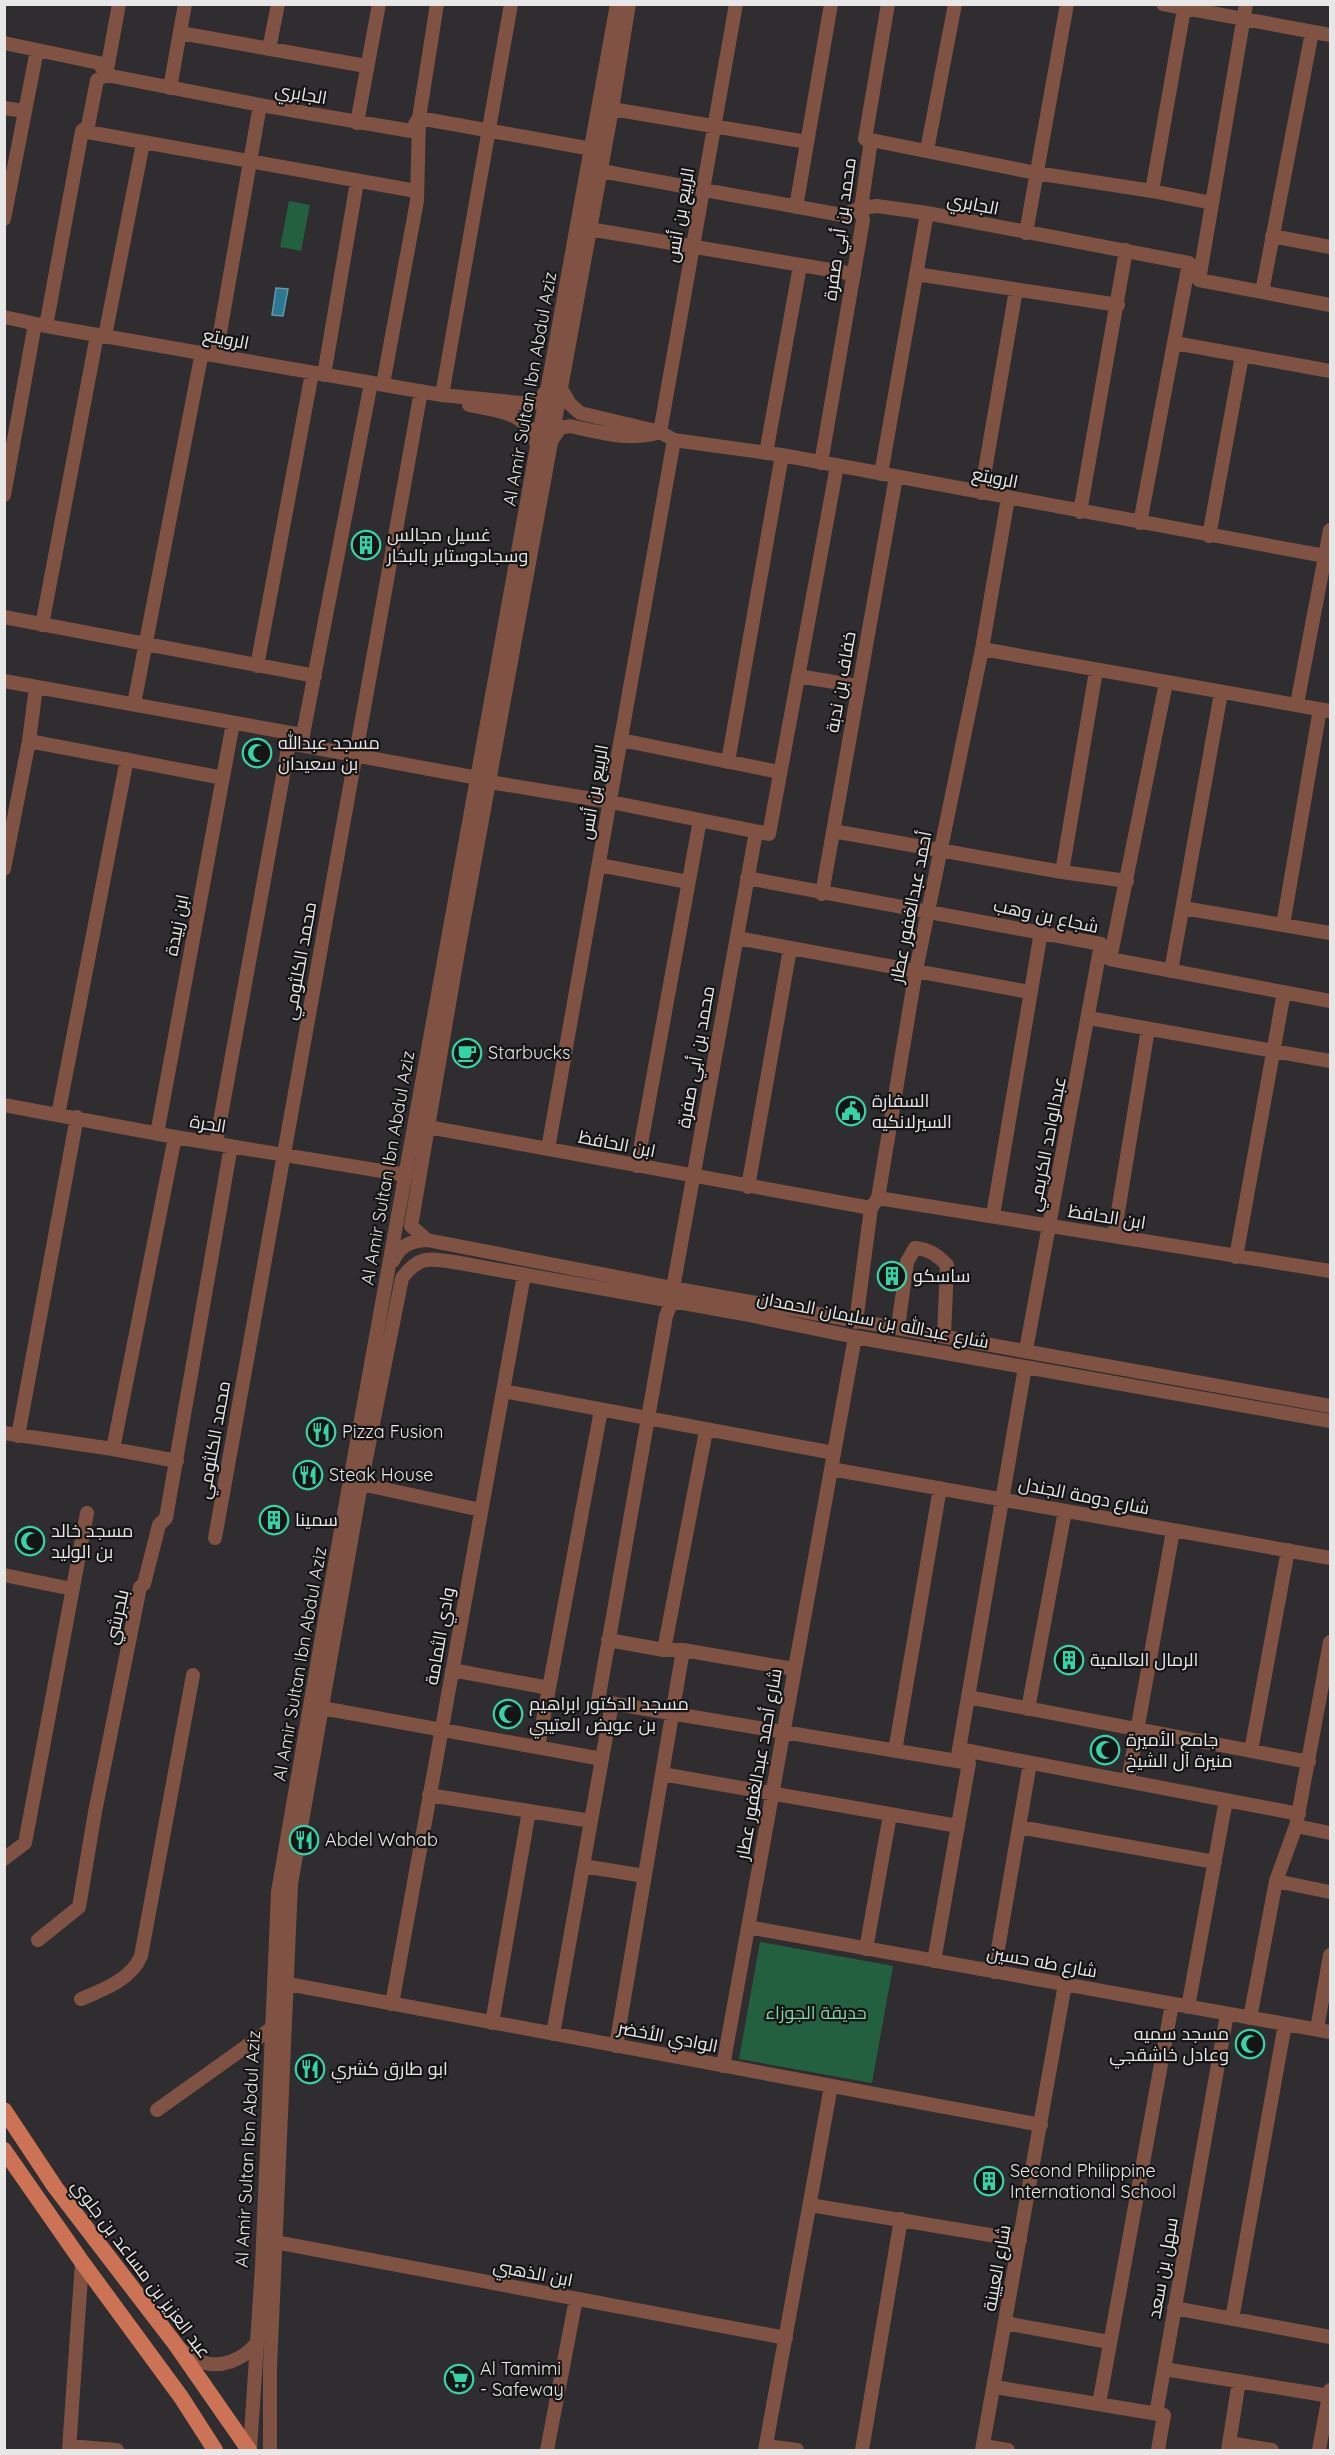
<svg xmlns="http://www.w3.org/2000/svg" width="1335" height="2455" viewBox="0 0 1335 2455" font-family="Quicksand,Cairo,sans-serif">
  <rect width="100%" height="100%" fill="#2f2d2f"/>
  <path fill="#236040" d="M289 201 310 205 301 251 280 247Z
    M760 1942 893 1966 872 2083 739 2059Z"/>
  <path fill="#2b7891" stroke="#6499ab" stroke-width="1.5" d="M276 288 288 289 283 316 272 315Z"/>
  <g fill="none" stroke-linecap="round" stroke-linejoin="round">
    <path stroke="#7f5243" stroke-width="14" d="M1163 4 1330 35
      M180 33 366 66
      M4 43 99 63 106 75 260 105 411 131 419 118 592 149
      M269 49 278 4
      M170 88 185 4
      M4 108 24 111
      M612 109 807 142
      M357 123 379 4
      M82 131 416 191
      M871 140 1036 173 1152 191 1212 203
      M927 150 955 4
      M601 171 842 215 861 208 877 206 927 213 1189 263 1199 280 1330 305
      M1152 191 1184 9
      M796 207 831 4
      M4 219 37 50
      M589 229 854 274
      M1026 233 1067 4
      M1272 236 1330 247
      M916 274 1118 305
      M1199 280 1246 4
      M1262 292 1312 32
      M4 317 46 326 442 395 531 404 541 398 547 390
      M46 326 82 131 88 126 97 80 106 75 119 4
      M105 336 143 143
      M1175 343 1330 371
      M216 355 260 105
      M324 375 357 182
      M383 384 417 201 419 118 437 4
      M560 387 570 404 580 413 660 432 674 440 782 455 1325 556
      M442 395 511 4
      M469 405C498 411 529 412 537 445
      M660 432 736 4
      M551 441 560 428 570 426C599 432 631 442 660 432
      M766 453 800 266
      M821 463 863 220 861 208 871 140 865 139 888 4
      M881 474 927 213
      M981 493 1016 290
      M4 495 35 324
      M1080 512 1126 250
      M1140 523 1189 263
      M1209 536 1242 356
      M4 617 315 676
      M42 625 97 335
      M982 649 1330 711
      M257 666 312 373
      M798 676 858 686
      M4 681 302 735
      M134 704 202 352
      M1297 704 1330 530
      M621 740 779 772
      M29 741 223 778
      M301 745 371 383
      M728 762 782 455
      M490 782 611 802 769 834 837 466
      M833 831 1062 872 1127 881
      M599 865 688 882
      M4 869 29 741 36 687
      M1062 872 1096 671
      M747 878 1101 944 1110 959 1330 1001
      M822 894 896 477
      M1183 908 1330 933
      M1283 925 1320 709
      M737 938 1029 992
      M1110 959 1166 683
      M1171 971 1221 693
      M1089 1018 1330 1061
      M4 1105 175 1137 406 1175
      M58 1115 127 759
      M428 1127 871 1208
      M157 1134 233 723
      M216 1143 289 743 478 778
      M548 1149 674 440
      M637 1166 700 820
      M748 1187 790 949
      M878 1198 1330 1271
      M993 1215 1041 932
      M1114 1236 1148 1029
      M427 1240 411 1226 459 946 612 109 629 4
      M1236 1257 1284 992
      M393 1261C400 1245 411 1241 427 1240L673 1288 1330 1406
      M673 1288 756 832
      M671 1303 666 1316 598 1701 969 1763 934 1961
      M856 1322 871 1208 878 1198 916 970 982 649 1008 498
      M898 1327 907 1262 915 1248C929 1249 937 1255 947 1265L944 1336
      M1026 1350 1101 944
      M503 1391 834 1453
      M4 1433 113 1449 177 1461
      M18 1436 77 1117
      M113 1449 175 1137
      M831 1469 1330 1558
      M361 1484 481 1510
      M215 1538 421 391
      M4 1575 72 1589
      M608 1640 664 1650H683L794 1669
      M664 1650 706 1431
      M452 1670 549 1688
      M968 1697 1309 1762
      M322 1708 602 1759
      M1028 1709 1065 1511
      M538 1747 601 1410
      M959 1749 1299 1814
      M895 1751 940 1488
      M1251 1751 1288 1550
      M957 1761 1025 1367
      M662 1774 958 1826
      M1128 1781 1173 1531
      M429 1795 591 1821
      M1296 1826 1330 1833
      M1019 1827 1215 1862
      M4 1859 25 1843 87 1513
      M583 1866 645 1876
      M1276 1881 1330 1892
      M748 1927 1330 2032
      M38 1940 79 1907 95 1812 140 1587 144 1584 159 1525 166 1518 231 1146
      M866 1949 890 1815
      M994 1972 1030 1763
      M288 1984 1041 2125
      M81 1999C103 1990 132 1979 141 1956L193 1675
      M392 2004 524 1275
      M1188 2007 1226 1800
      M1250 2018 1276 1881 1296 1826 1330 1642
      M492 2023 529 1811
      M1317 2029 1330 1955
      M553 2034 612 1703
      M616 2046 683 1650
      M723 2066 855 1337
      M157 2110 272 2028
      M810 2205 1020 2240
      M275 2242 786 2338
      M1174 2308 1330 2337
      M1232 2319 1285 2024
      M1005 2323 1109 2342
      M180 2349C187 2353 194 2359 202 2362 221 2369 243 2359 255 2345
      M1164 2369 1330 2396
      M995 2387 1164 2415 1158 2450
      M1099 2404 1172 2004
      M1156 2414 1227 2014
      M1229 2443 1272 2450
      M69 2446 117 2450
      M766 2446 797 2450
      M984 2446 1008 2450
      M69 2450 82 2262
      M250 2450 262 2266 278 1892 325 1619 617 4
      M270 2450V2368L291 1884 361 1484 402 1278C419 1256 428 1258 454 1262L744 1314 855 1337 1330 1421
      M547 2450 576 2299
      M765 2450 831 2086
      M862 2450 901 2219
      M982 2450 1065 1984
      M1228 2450 1239 2381
      M1319 2450 1330 2390"/>
    <path stroke="#cd7355" stroke-width="16" d="M4 2110 55 2187 176 2345 249 2450
      M4 2150 82 2262 181 2397 215 2450"/>
  </g>
  <defs>
    <g id="building-ring" transform="scale(1.5)"><circle r="9.5" fill="#161516" stroke="#35d4a7" stroke-width="1.5"/><path d="M-4-6H4V6H1V3H-1V6H-4ZM-2.5-4.3h1.7v1.8h-1.7ZM.8-4.3h1.7v1.8H.8ZM-2.5-1h1.7V.8h-1.7ZM.8-1h1.7V.8H.8Z" fill="#35d4a7"/></g>
    <g id="mosque-ring" transform="scale(1.5)"><circle r="9.5" fill="#161516" stroke="#35d4a7" stroke-width="1.5"/><path d="M3.5-4.9A6 6 0 1 0 3.5 4.9A5 5 0 1 1 3.5-4.9Z" fill="#35d4a7"/></g>
    <g id="cafe-ring" transform="scale(1.5)"><circle r="9.5" fill="#161516" stroke="#35d4a7" stroke-width="1.5"/><path d="M-5.5-4.5H6V0H3Q3 3.5 0 3.5H-2.5Q-5.5 3.5-5.5 0ZM3-3.2v2h1.7v-2ZM-6 4.5H4V6H-6Z" fill="#35d4a7"/></g>
    <g id="civic-ring" transform="scale(1.5)"><circle r="9.5" fill="#161516" stroke="#35d4a7" stroke-width="1.5"/><path d="M-.6-6.5H3V-4.5H.6V-3L4-1V1h2V6H-6V1h2V-1L-.6-3ZM-1.2 2.5V6h2.4V2.5Z" fill="#35d4a7"/></g>
    <g id="restaurant-ring" transform="scale(1.5)"><circle r="9.5" fill="#161516" stroke="#35d4a7" stroke-width="1.5"/><path d="M-5-6h1v4h1v-4h1v4h1v-4h1v5L-1.5 .5V6h-2V.5L-5-1ZM5-6V6H3V1.5H1.5Q1.5-4 5-6Z" fill="#35d4a7"/></g>
    <g id="supermarket-ring" transform="scale(1.5)"><circle r="9.5" fill="#161516" stroke="#35d4a7" stroke-width="1.5"/><path d="M-6-5.5h2.5l.6 2H6L4.5 2H-2.5L-4.4-4H-6ZM-1.5 3.2a1.3 1.3 0 1 0 .1 0ZM3 3.2a1.3 1.3 0 1 0 .1 0Z" fill="#35d4a7"/></g>
  </defs>
  <g fill-rule="evenodd">
    <use href="#building-ring" x="366" y="545"/>
    <use href="#mosque-ring" x="257" y="753"/>
    <use href="#cafe-ring" x="467" y="1053"/>
    <use href="#civic-ring" x="851" y="1111"/>
    <use href="#building-ring" x="892" y="1276"/>
    <use href="#restaurant-ring" x="321" y="1432"/>
    <use href="#restaurant-ring" x="308" y="1475"/>
    <use href="#building-ring" x="274" y="1520"/>
    <use href="#mosque-ring" x="30" y="1541"/>
    <use href="#building-ring" x="1069" y="1660"/>
    <use href="#mosque-ring" x="508" y="1714"/>
    <use href="#mosque-ring" x="1105" y="1750"/>
    <use href="#restaurant-ring" x="304" y="1840"/>
    <use href="#mosque-ring" x="1250" y="2044"/>
    <use href="#restaurant-ring" x="310" y="2069"/>
    <use href="#building-ring" x="989" y="2181"/>
    <use href="#supermarket-ring" x="459" y="2379"/>
  </g>
  <g text-anchor="middle" stroke-width="4.5" stroke-linejoin="round" paint-order="stroke">
    <g font-size="18" fill="#e8e7e8" stroke="#161516">
      <text transform="translate(301 94) rotate(10)" y="6">الجابري</text>
      <text transform="translate(973 204) rotate(11)" y="6">الجابري</text>
      <text transform="translate(680 215) rotate(-80)" y="6">الربيع بن أنس</text>
      <text transform="translate(840 229) rotate(-82)" y="6">محمد بن أبي صفرة</text>
      <text transform="translate(226 339) rotate(11)" y="6">الرويتع</text>
      <text transform="translate(530 389) rotate(-80)" y="6">Al Amir Sultan Ibn Abdul Aziz</text>
      <text transform="translate(995 478) rotate(11)" y="6">الرويتع</text>
      <text transform="translate(841 682) rotate(-80)" y="6">خفاف بن ندبة</text>
      <text transform="translate(594 792) rotate(-80)" y="6">الربيع بن أنس</text>
      <text transform="translate(911 907) rotate(-79)" y="6">أحمد عبدالغفور عطار</text>
      <text transform="translate(1046 916) rotate(12)" y="6">شجاع بن وهب</text>
      <text transform="translate(177 925) rotate(-79)" y="6">ابن زبيدة</text>
      <text transform="translate(300 961) rotate(-80)" y="6">محمد الكلثومي</text>
      <text transform="translate(696 1057) rotate(-80)" y="6">محمد بن أبي صفرة</text>
      <text transform="translate(208 1124) rotate(9)" y="6">الحرة</text>
      <text transform="translate(617 1144) rotate(11)" y="6">ابن الحافظ</text>
      <text transform="translate(1047 1144) rotate(-79)" y="6">عبدالواحد الكريمي</text>
      <text transform="translate(388 1168) rotate(-80)" y="6">Al Amir Sultan Ibn Abdul Aziz</text>
      <text transform="translate(1107 1217) rotate(9)" y="6">ابن الحافظ</text>
      <text transform="translate(873 1320) rotate(11)" y="6">شارع عبدالله بن سليمان الحمدان</text>
      <text transform="translate(214 1440) rotate(-80)" y="6">محمد الكلثومي</text>
      <text transform="translate(1084 1496) rotate(11)" y="6">شارع دومة الجندل</text>
      <text transform="translate(117 1617) rotate(-78)" y="6">بلجرشي</text>
      <text transform="translate(440 1636) rotate(-80)" y="6">وادي الثمامة</text>
      <text transform="translate(300 1664) rotate(-80)" y="6">Al Amir Sultan Ibn Abdul Aziz</text>
      <text transform="translate(759 1764) rotate(-80)" y="6">شارع أحمد عبدالغفور عطار</text>
      <text transform="translate(1042 1962) rotate(10)" y="6">شارع طه حسين</text>
      <text transform="translate(668 2037) rotate(11)" y="6">الوادي الأخضر</text>
      <text transform="translate(248 2149) rotate(-87)" y="6">Al Amir Sultan Ibn Abdul Aziz</text>
      <text transform="translate(997 2268) rotate(-80)" y="6">شارع العيينة</text>
      <text transform="translate(1163 2268) rotate(-80)" y="6">سهل بن سعد</text>
      <text transform="translate(141 2269) rotate(53)" y="6">عبد العزيز بن مساعد بن جلوي</text>
      <text transform="translate(533 2273) rotate(11)" y="6">ابن الذهبي</text>
    </g>
    <g font-size="18" fill="#e8e7e8" stroke="#161516" text-anchor="start">
      <text x="387" y="541">غسيل مجالس<tspan x="387" dy="21">وسجادوستاير بالبخار</tspan></text>
      <text x="278" y="749">مسجد عبدالله<tspan x="278" dy="21">بن سعيدان</tspan></text>
      <text x="488" y="1059">Starbucks</text>
      <text x="872" y="1107">السفارة<tspan x="872" dy="21">السيرلانكيه</tspan></text>
      <text x="913" y="1282">ساسكو</text>
      <text x="342" y="1438">Pizza Fusion</text>
      <text x="329" y="1481">Steak House</text>
      <text x="295" y="1526">سمينا</text>
      <text x="51" y="1537">مسجد خالد<tspan x="51" dy="21">بن الوليد</tspan></text>
      <text x="1090" y="1666">الرمال العالمية</text>
      <text x="529" y="1710">مسجد الدكتور ابراهيم<tspan x="529" dy="21">بن عويض العتيبي</tspan></text>
      <text x="1126" y="1746">جامع الأميرة<tspan x="1126" dy="21">منيرة آل الشيخ</tspan></text>
      <text x="325" y="1846">Abdel Wahab</text>
      <text x="1229" y="2040" text-anchor="end">مسجد سميه<tspan x="1229" dy="21">وعادل خاشقجي</tspan></text>
      <text x="331" y="2075">ابو طارق كشري</text>
      <text x="1010" y="2177">Second Philippine<tspan x="1010" dy="21">International School</tspan></text>
      <text x="480" y="2375">Al Tamimi<tspan x="480" dy="21">- Safeway</tspan></text>
    </g>
    <g font-size="18" fill="#7ed7a3" stroke="#161516">
      <text x="816" y="2019">حديقة الجوزاء</text>
    </g>
  </g>
  <rect width="1335" height="2455" fill="none" stroke="#e8e7e8" stroke-width="12"/>
</svg>
